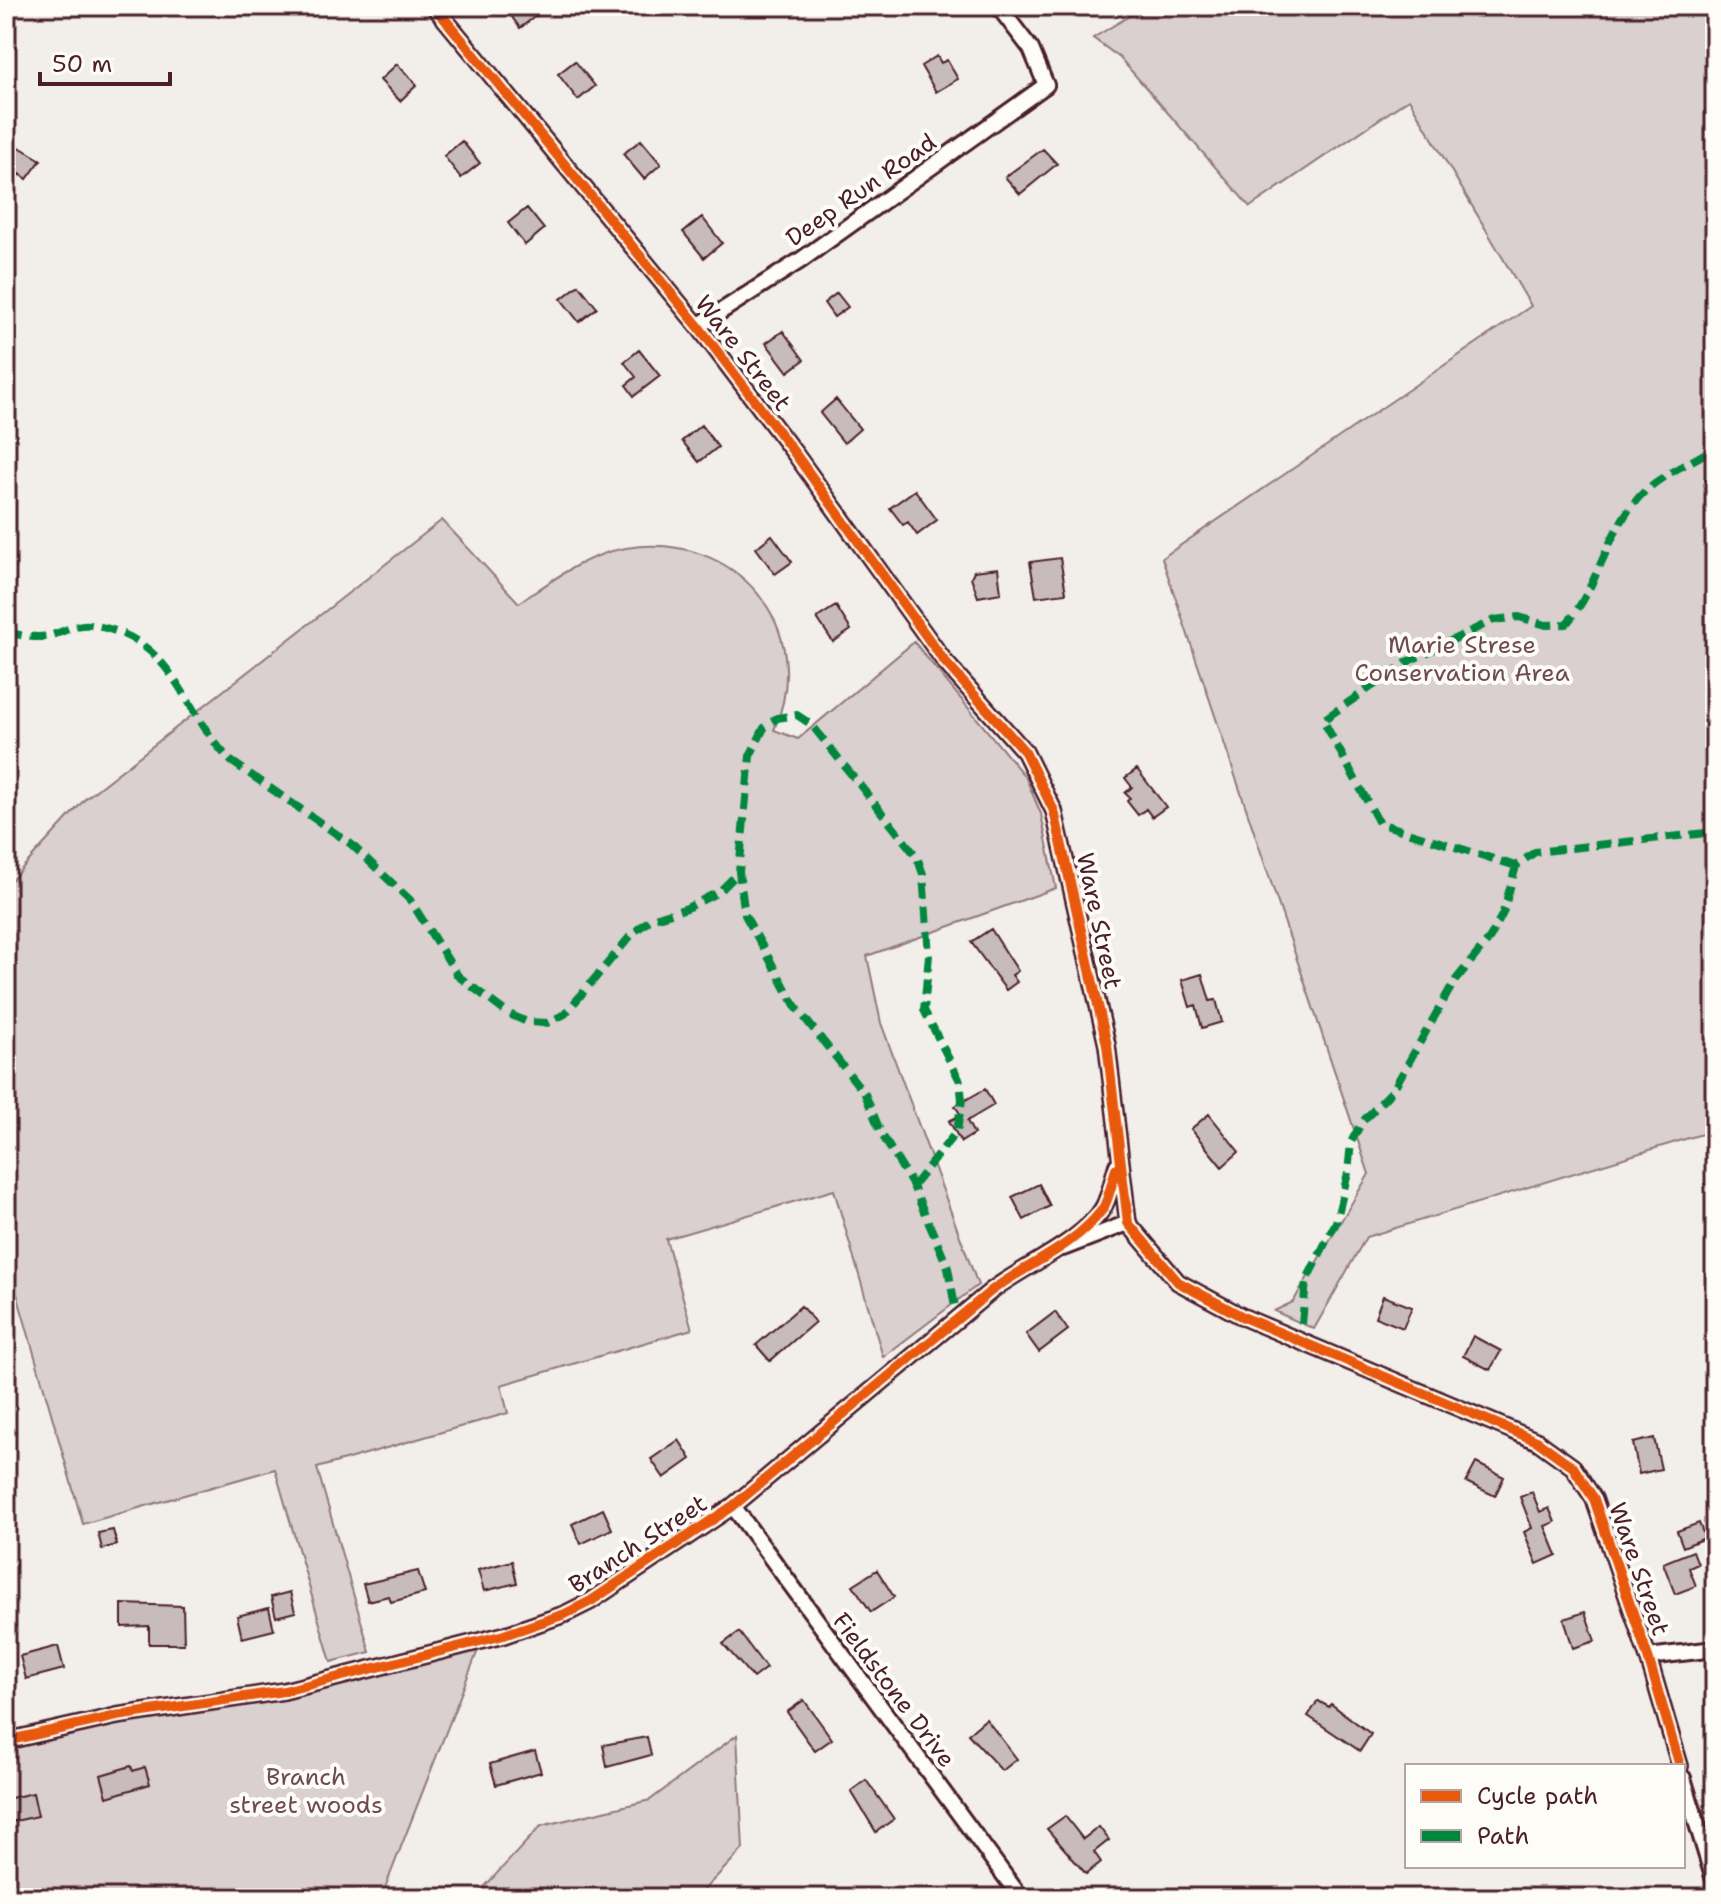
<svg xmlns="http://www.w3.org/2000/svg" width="1721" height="1904" viewBox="0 0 1721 1904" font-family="'Shantell Sans',sans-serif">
  <rect width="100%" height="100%" fill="#f2efeb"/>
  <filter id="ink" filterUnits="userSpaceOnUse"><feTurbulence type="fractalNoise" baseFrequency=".0125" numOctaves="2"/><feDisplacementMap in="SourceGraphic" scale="16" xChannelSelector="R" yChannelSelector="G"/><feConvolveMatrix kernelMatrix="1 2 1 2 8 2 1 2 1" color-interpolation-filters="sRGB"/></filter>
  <g filter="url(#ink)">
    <path fill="#d9d0cf" stroke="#92787d" stroke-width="2" d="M1146 6H1715V1130L1366 1237 1314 1329 1274 1311 1293 1302 1369 1174 1162 558 1531 306 1409 99 1250 207 1120 58 1093 38Z
      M442 520 519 603C553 580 584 555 626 548 736 530 818 627 774 730L798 739 914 642 1026 778 1041 814 1056 888 867 956 881 1023 978 1285 883 1357 834 1190 666 1239 692 1329 501 1385 508 1413 317 1468 370 1652 331 1662 275 1469 83 1524 6 1256V886L86 798Z
      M482 1640 381 1898H6V1742Z
      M737 1735 743 1849 696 1898H474L541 1826 650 1800Z"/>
    <path fill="#c8bbbb" stroke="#4a1f2b" stroke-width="2" d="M504 6H531L537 15 520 28Z
      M937 56 941 63 947 60 958 79 936 92 921 66Z
      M575 61 595 86 578 100 558 74Z
      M397 64 417 85 400 101 380 80Z
      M6 139 41 160 27 179 20 174 6 194Z
      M641 140 661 164 644 179 623 154Z
      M462 141 480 163 461 178 444 156Z
      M1043 149 1057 164 1020 194 1005 177Z
      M527 208 544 229 525 245 508 223Z
      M702 217 722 243 704 258 683 232Z
      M579 285 597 308 579 322 561 299Z
      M837 293 848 307 834 317 824 303Z
      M783 331 804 360 788 372 766 343Z
      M639 350 660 376 634 396 626 385 636 377 624 362Z
      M836 399 860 429 844 443 820 413Z
      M701 425 718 447 699 462 682 441Z
      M915 490 937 520 917 535 908 522 903 525 890 508Z
      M772 535 792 562 775 574 756 548Z
      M1060 558 1066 593 1036 597 1030 562Z
      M998 568 1001 593 978 597 971 577 974 571Z
      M836 606 851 630 833 642 817 618Z
      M1137 769 1166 807 1152 817 1146 809 1138 815 1127 801 1130 798 1125 793 1132 787 1125 778Z
      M991 929 1018 971 1012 975 1017 982 1006 990 971 942Z
      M1202 974 1210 1001 1216 1000 1222 1022 1202 1028 1196 1005 1190 1007 1182 980Z
      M985 1089 994 1105 967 1121 974 1134 961 1142 949 1121 961 1115 955 1106Z
      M1209 1114 1239 1152 1222 1167 1191 1129Z
      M1039 1184 1050 1206 1024 1220 1012 1197Z
      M1383 1296 1412 1307 1403 1328 1375 1317Z
      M801 1306 815 1322 770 1361 756 1345Z
      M1055 1312 1068 1330 1039 1352 1026 1334Z
      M1473 1336 1501 1351 1490 1370 1463 1356Z
      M1654 1438 1661 1469 1639 1474 1633 1443Z
      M679 1440 691 1459 664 1478 651 1459Z
      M1476 1463 1504 1477 1495 1496 1466 1482Z
      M1532 1492 1540 1512 1549 1508 1555 1522 1545 1526 1557 1555 1537 1564 1524 1532 1532 1528 1520 1497Z
      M603 1509 612 1529 581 1544 572 1524Z
      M1699 1523 1705 1538 1683 1547 1677 1531Z
      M113 1530 117 1545 102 1549 98 1533Z
      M1693 1551 1698 1564 1689 1568 1696 1586 1675 1594 1663 1563Z
      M512 1561 517 1583 484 1591 478 1570Z
      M877 1570 894 1597 871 1612 853 1585Z
      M418 1571 425 1593 391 1602 389 1596 368 1601 363 1584Z
      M290 1592 295 1612 276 1617 271 1597Z
      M122 1604 183 1606 184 1644H149V1626L122 1627Z
      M269 1608 274 1630 242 1638 237 1616Z
      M1585 1612 1595 1641 1573 1648 1564 1619Z
      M739 1632 766 1668 753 1678 723 1644Z
      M58 1646 64 1669 26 1679 20 1656Z
      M804 1700 832 1739 815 1751 787 1712Z
      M1318 1701 1329 1707 1331 1704 1371 1734 1360 1751 1308 1716Z
      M986 1719 1017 1759 1002 1771 968 1734Z
      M647 1737 651 1755 607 1767 603 1745Z
      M535 1751 541 1772 496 1785 490 1764Z
      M131 1766 133 1771 145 1767 150 1784 107 1797 101 1775Z
      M866 1780 894 1819 876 1832 851 1791Z
      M33 1793 38 1816 6 1823V1799Z
      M1065 1816 1083 1839 1099 1827 1109 1840 1094 1852 1101 1862 1086 1874 1047 1829Z"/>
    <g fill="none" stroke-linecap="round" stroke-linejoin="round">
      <g stroke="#4a1f2b" stroke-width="20">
        <path id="minor" d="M434 6 698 326 796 455 945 662 1025 752 1054 811 1107 1045 1128 1223 1178 1282 1243 1317 1537 1441 1573 1467 1594 1499 1648 1657 1680 1766
          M698 326 801 260 1046 85 1031 49 998 6
          M1063 1248 1128 1223
          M733 1506 1021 1898
          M1648 1657 1715 1649
          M6 1741 117 1716 284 1691 504 1635 565 1614 591 1601 733 1506 991 1291C1022 1267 1084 1241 1103 1208 1110 1196 1113 1178 1117 1165
          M1683 1778 1715 1883"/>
      </g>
      <use href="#minor" stroke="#fdfcf7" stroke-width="14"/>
      <path stroke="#00873e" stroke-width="8" stroke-dasharray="16 8" stroke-linecap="butt" d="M6 632C20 635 34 639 49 636 62 633 76 623 90 625 176 637 181 711 231 761L351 844 410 900 458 976 507 1013 527 1022 547 1023 565 1014 633 933 651 919 687 908 720 891 739 872
        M1516 866 1379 823 1323 720 1409 661 1494 620 1519 617 1546 625 1566 624C1599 588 1605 531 1643 493 1663 473 1692 463 1715 447
        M913 1186 957 1131 962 1100 960 1081 924 1010 929 955 923 874 917 857 812 725 797 715 777 718 764 728 750 756 739 872 745 915 796 1007 865 1094 881 1133 913 1186 948 1268 957 1318
        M1302 1324 1306 1281 1336 1222 1348 1173 1351 1142 1362 1122 1393 1090 1454 982 1490 938 1503 913 1516 866 1535 852 1715 832"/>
      <g stroke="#fdfcf7" stroke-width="15">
        <path id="cycleway" d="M434 6 698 326 796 455 945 662 1025 752 1054 811 1107 1045 1128 1223 1178 1282 1243 1317 1537 1441 1573 1467 1594 1499 1648 1657 1680 1766
          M6 1741 117 1716 284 1691 504 1635 565 1614 591 1601 733 1506 991 1291C1027 1264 1074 1247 1102 1210 1109 1200 1112 1181 1116 1169"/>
      </g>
      <use href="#cycleway" stroke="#e8590c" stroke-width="10"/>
    </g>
  </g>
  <g text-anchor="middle" stroke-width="8" stroke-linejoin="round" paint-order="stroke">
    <g font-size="24" fill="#4a1f2b" stroke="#fdfcf7">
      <text transform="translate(861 190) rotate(-35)" y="8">Deep Run Road</text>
      <text transform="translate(743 353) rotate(52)" y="8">Ware Street</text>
      <text transform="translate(1099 921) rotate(78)" y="8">Ware Street</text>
      <text transform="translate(638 1544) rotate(-33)" y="8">Branch Street</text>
      <text transform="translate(1639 1569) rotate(71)" y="8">Ware Street</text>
      <text transform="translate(894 1690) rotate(53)" y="8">Fieldstone Drive</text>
    </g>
    <g font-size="24" fill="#6e4b54" stroke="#fdfcf7">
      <text x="1462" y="653">Marie Strese<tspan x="1462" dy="28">Conservation Area</tspan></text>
      <text x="306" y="1785">Branch<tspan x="306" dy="28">street woods</tspan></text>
    </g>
  </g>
  <rect width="1721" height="1904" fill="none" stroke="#fdfcf7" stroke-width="32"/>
  <rect x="16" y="16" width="1689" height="1872" fill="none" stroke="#4a1f2b" stroke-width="3" filter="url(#ink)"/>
  <rect x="1405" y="1764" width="280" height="104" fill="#fdfcf7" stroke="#b5a4a5" stroke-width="2"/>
  <rect x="1421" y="1790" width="40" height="12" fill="#e8590c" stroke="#b5a4a5" stroke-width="2"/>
  <text x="1477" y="1804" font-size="24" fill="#4a1f2b">Cycle path</text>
  <rect x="1421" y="1830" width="40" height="12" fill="#00873e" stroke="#b5a4a5" stroke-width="2"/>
  <text x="1477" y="1844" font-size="24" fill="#4a1f2b">Path</text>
  <path d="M40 72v12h130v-12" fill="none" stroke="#4a1f2b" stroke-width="4"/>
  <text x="52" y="72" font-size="24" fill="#4a1f2b" stroke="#fdfcf7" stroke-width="6" paint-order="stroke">50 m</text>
</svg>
